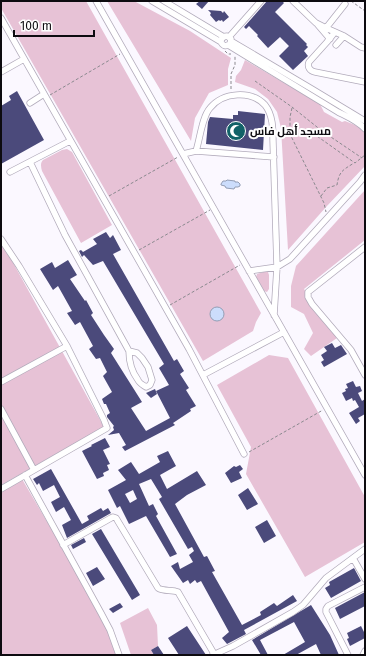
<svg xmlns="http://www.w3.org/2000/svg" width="366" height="656" viewBox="0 0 366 656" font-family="'Fira Sans',Cairo,sans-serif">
  <rect width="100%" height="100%" fill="#fbf8ff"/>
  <path fill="#e7c2d6" d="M1 1H86L261 313 256 322 253 331 203 361 1 8Z
    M107 1H134L190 31 231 58 228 69V85L209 93 195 118 191 141Z
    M245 60 320 104 324 112 342 122 345 121 360 127 365 133V166L326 207 288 250 281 128 277 112 268 99 255 89 235 82 236 76 241 70Z
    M67 149 72 152 112 225 81 243 42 171C41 167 40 163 43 160L62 150Z
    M365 190V240L304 289 337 338 311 356 304 349 313 333 304 314 291 307V286L296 266Z
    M1 241 104 427 1 485Z
    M266 271 268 272 269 275V289L267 292 264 291 256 277 257 274Z
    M269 355 288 358 365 497V542L305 577 246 474 251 447 217 385Z
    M22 479 107 624 118 655H1V491Z
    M148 608 157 625 158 646 151 650 154 655H131L120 623Z"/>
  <path fill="#ccddfc" stroke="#939eb5" d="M227 180 235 181V182H238L240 184V186L238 187H235L234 189 226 188 225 186 221 185V184L223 181H226Z
    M210 314a7 7 0 1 1 14 0a7 7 0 1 1-14 0Z"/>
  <path fill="#4b4a7b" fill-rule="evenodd" d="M200 1H209L202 9 196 4Z
    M267 1H282L284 3 275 12 307 44 306 45 308 47 304 51 308 56 293 70 279 56 289 46 280 37 268 48 257 36 258 35 249 26 246 29 244 27Z
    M208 10 221 11 223 13 224 11 229 17 223 22 222 20 220 21 219 20 216 22 210 15 211 13Z
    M17 91 44 140 1 164V106L11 100 9 96Z
    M238 111 265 114 263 150 206 144 208 122 210 117 233 119V115H238Z
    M106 232 110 238 113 235 121 250 113 254 174 361 177 359 184 371 180 374 189 388 186 390 196 406 190 409 191 411 173 423 175 425 125 451 122 447 126 445 119 433 108 435 114 430 113 427 114 426 107 417V415L110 413 106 404H104L102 399 112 392 103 376 107 372 100 358 96 359 89 349 93 346 80 322 75 325 67 313 72 311 58 286 53 290 40 269 52 262 55 268 68 260 77 275 70 279 85 301 86 300 93 313 91 315 104 335 114 349 111 353 142 402 131 408 146 431 170 418 156 391 169 385 159 368 164 364 103 261 93 265 84 255 82 257 79 251 81 250 83 252 97 244 93 239Z
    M332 343 335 348 341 345 347 354 324 367 321 362 324 360 321 355 327 351 324 347Z
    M353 381 356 387 360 386 362 391 358 393 362 401 365 399V414L358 418 360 421 356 424 349 413 359 407 355 400 353 401 352 398 346 401 342 393 346 391 345 389 348 388 346 384Z
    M155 389 157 394 151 398 146 393Z
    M105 438 110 447 103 450 110 464 107 465 109 470 103 473 104 476 97 479 82 451 92 446 91 445Z
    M168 451 176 466 160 475 167 489 197 471 206 485 187 495 175 504 204 557 207 556 215 571 212 572 242 625 261 615 260 612 274 603 277 606 293 595 297 601 244 630 246 634 227 644 222 638 229 632 201 581 197 583 195 580 190 584 188 580 183 583 171 566 178 562 180 569 193 562 189 555 194 551 192 547 188 549 159 499 162 497 151 479 139 484 149 506 153 504 158 514 156 516 177 554 170 557 146 516 129 524 120 506 117 508 108 490 126 480 118 470 131 462 139 474 160 462 157 456ZM133 490 137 499 130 503 125 494Z
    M240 465 243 469 239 472 242 478 231 483 225 473 234 466 236 467Z
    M51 469 82 524 89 520 87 516 101 508 103 511 108 508 111 513 67 538 62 525 71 520 64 507 56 512 51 502 60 497 54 485 43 491 39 483 37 485 33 479Z
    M248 488 258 504 247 510 238 495Z
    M267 520 276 536 264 543 255 527Z
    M101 529 140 595 132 600 92 534Z
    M84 538 86 542 73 549 71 545Z
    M97 567 105 579 93 586 86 573Z
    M354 568 361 581 331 598 325 588 330 585 329 582Z
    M365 592V606L340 619 335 608Z
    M120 603 123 607 113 613 109 609Z
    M311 605 330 635 339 655H321L316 644 296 655H283L305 642 294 622 260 640 268 655H261L252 640Z
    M187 626 206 655H179L168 638Z
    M361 626 365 634V638L350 646 347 639 349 638 347 633Z
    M158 646 164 655H154L151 650Z"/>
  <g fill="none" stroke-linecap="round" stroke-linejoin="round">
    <g stroke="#b2abbb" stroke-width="7">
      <path id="minor" d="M96 1 365 475
        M152 1 221 42C223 46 226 47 230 44L231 39 227 36C223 36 221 38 221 42
        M164 1 224 37
        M293 1 316 23 326 28 344 36 361 47 365 48
        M1 18 189 349 244 454
        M318 25 330 39
        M326 28 345 4
        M335 32 327 42 309 62C307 67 310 71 315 72L365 82
        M229 37 261 1
        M231 41 312 89 365 121
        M228 45 338 112C348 117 358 121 365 129
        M336 45 344 36
        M1 72 24 59
        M30 103 44 94
        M196 151 274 157
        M183 154 196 151C200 139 202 117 210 108 223 92 251 90 265 105 273 115 273 129 273 141L277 267 274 315
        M30 162 65 235 129 351C129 361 132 372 138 380 139 383 143 385 146 387L150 385 152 380 148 367 142 358 137 353 129 351
        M10 172 70 141
        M1 239 19 266 67 346 104 420 107 428 1 489
        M365 247 308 292V297L312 304 351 350 365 375
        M249 271 277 267 290 259 360 182 365 175
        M203 375 284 332
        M1 382 67 346
        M1 409 34 470
        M25 475 101 613 110 630 119 655
        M63 545 111 518 113 517 116 518 158 588C164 592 172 589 178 592L213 652V655
        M353 558 365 579
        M213 655 233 646 293 612 303 605 326 578 365 549
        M348 655 326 612V609L328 606 365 587
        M363 655 365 651"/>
    </g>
    <path stroke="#8b898f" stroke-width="1" stroke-dasharray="3 2" stroke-linecap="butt" d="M351 1 365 11
      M225 51 228 54H231
      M255 81 292 107 322 131 362 158
      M231 89V74L235 65V56
      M50 95 120 54
      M292 108 290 117V134L324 203 326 212
      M278 135 290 134H314L355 163 365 155
      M109 196 178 157
      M321 196 327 188 337 185C339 171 343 170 354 163
      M139 250 210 210
      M170 305 240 265
      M249 452 323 410"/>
    <use href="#minor" stroke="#fff" stroke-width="5.5"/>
  </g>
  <defs>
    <g id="mosque-disc" transform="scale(1)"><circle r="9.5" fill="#126268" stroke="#fff"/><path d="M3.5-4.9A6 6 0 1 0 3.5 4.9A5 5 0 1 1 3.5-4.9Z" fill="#fff"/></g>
  </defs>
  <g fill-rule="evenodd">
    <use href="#mosque-disc" x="236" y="131"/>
  </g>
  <g text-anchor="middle" stroke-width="4" stroke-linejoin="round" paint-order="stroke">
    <g font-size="11" font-weight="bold" fill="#0d0b10" stroke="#fff" text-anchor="start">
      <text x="250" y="135">مسجد أهل فاس</text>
    </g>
  </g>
  <rect width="366" height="656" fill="none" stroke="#0d0b10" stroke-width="4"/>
  <path d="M14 30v6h80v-6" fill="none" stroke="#0d0b10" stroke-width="2"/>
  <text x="20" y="30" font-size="12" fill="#0d0b10" stroke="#ffffff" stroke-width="3" paint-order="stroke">100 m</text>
</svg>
